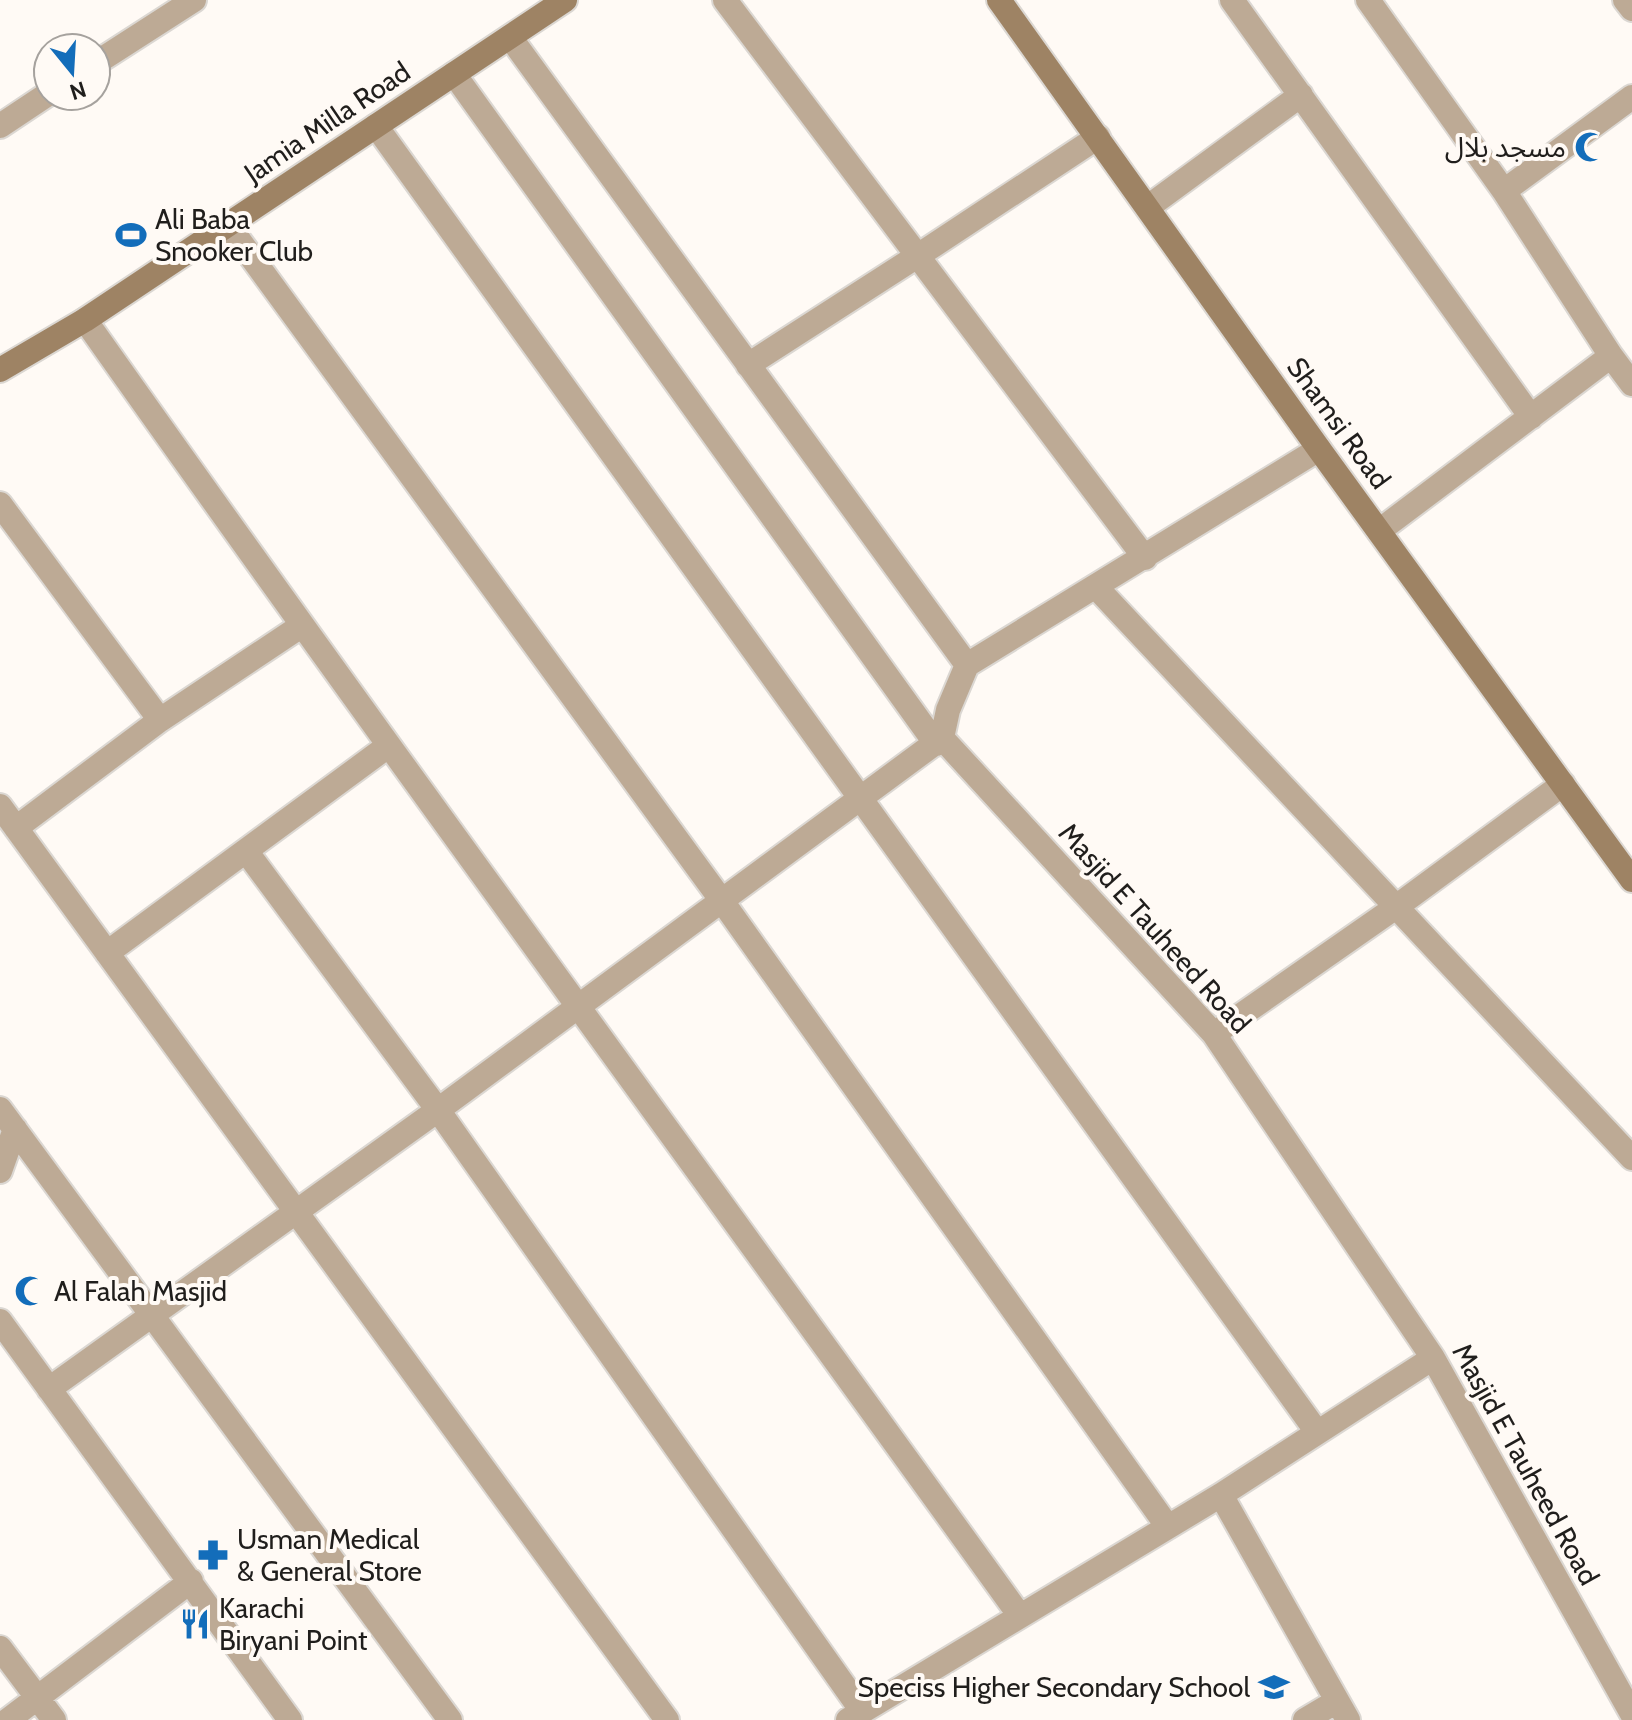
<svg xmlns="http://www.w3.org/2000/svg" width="1632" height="1720" viewBox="0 0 1632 1720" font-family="Cabin,'Noto Sans Arabic',sans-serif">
  <rect width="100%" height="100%" fill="#fffaf5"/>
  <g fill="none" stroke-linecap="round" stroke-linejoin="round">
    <g stroke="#dbd7d2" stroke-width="28">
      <path id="street" d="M725 0 1145 558
        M1232 0 1531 417
        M1368 0 1504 191 1632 97
        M1625 0 1632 9
        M510 37 967 665
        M96 63 194 0
        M454 74 936 744
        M0 126 48 94
        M376 126 1317 1432
        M1504 191 1611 356
        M1148 207 1301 95
        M228 225 722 901 1168 1527
        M85 320C392 755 709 1184 1020 1616
        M748 365 919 255 1098 137
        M1319 449 967 665 948 710 942 738 1214 1034 1433 1358 1632 1714
        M0 504 160 720
        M1379 531 1611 356 1632 384
        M1096 587 1632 1158
        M0 806 667 1720
        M16 828 160 720 301 626
        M246 851 438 1110 862 1711
        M107 953 388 746
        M1214 1034 1396 907 1563 784
        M0 1109 450 1720
        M0 1171 15 1129
        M0 1321 290 1720
        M49 1389 438 1110 942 738
        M1221 1495 1348 1720
        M0 1648 54 1720
        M8 1720 191 1581
        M848 1720 1221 1495 1433 1358
        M1305 1720 1337 1701"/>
    </g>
    <g stroke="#dbd7d2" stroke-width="28">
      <path id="secondary" d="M999 0 1319 449 1632 880
        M0 370 85 320 565 0"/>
    </g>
    <use href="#street" stroke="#bdaa95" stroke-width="24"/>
    <use href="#secondary" stroke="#9e8364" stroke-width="24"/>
  </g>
  <defs>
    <g id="mosque-bare" transform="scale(2.4)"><path d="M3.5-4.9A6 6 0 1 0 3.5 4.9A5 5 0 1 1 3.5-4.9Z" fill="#136dba" stroke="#fffaf5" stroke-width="2.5" paint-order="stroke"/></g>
    <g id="stadium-bare" transform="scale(2.4)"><path d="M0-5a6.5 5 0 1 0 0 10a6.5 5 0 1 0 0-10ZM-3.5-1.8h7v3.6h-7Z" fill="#136dba" stroke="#fffaf5" stroke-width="2.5" paint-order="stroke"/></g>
    <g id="pharmacy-bare" transform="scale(2.4)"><path d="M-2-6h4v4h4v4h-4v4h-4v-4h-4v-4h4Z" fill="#136dba" stroke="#fffaf5" stroke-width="2.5" paint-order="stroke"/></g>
    <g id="restaurant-bare" transform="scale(2.4)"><path d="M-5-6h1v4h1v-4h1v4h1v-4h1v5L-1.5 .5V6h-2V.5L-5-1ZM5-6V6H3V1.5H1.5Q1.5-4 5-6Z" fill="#136dba" stroke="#fffaf5" stroke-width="2.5" paint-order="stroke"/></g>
    <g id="school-bare" transform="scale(2.4)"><path d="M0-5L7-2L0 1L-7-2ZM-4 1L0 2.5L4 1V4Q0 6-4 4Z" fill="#136dba" stroke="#fffaf5" stroke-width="2.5" paint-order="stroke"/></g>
  </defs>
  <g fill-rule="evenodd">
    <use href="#mosque-bare" x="1590" y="147"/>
    <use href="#stadium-bare" x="131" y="235"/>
    <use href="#mosque-bare" x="30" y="1291"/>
    <use href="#pharmacy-bare" x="213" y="1555"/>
    <use href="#restaurant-bare" x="195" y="1624"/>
    <use href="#school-bare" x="1274" y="1687"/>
  </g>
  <g text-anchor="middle" stroke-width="8" stroke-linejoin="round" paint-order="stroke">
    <g font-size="28" fill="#201e1c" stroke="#fffaf5">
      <text transform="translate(327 122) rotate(-34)" y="10">Jamia Milla Road</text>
      <text transform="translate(1339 423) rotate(54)" y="10">Shamsi Road</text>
      <text transform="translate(1155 928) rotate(48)" y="10">Masjid E Tauheed Road</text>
      <text transform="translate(1526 1464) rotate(61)" y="10">Masjid E Tauheed Road</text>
    </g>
    <g font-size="28" fill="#201e1c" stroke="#fffaf5" text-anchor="start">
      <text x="1566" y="157" text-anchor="end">مسجد بلال</text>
      <text x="155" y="229">Ali Baba<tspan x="155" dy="32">Snooker Club</tspan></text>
      <text x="54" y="1301">Al Falah Masjid</text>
      <text x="237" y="1549">Usman Medical<tspan x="237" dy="32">&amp; General Store</tspan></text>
      <text x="219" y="1618">Karachi<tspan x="219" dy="32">Biryani Point</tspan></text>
      <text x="1250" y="1697" text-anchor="end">Speciss Higher Secondary School</text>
    </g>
  </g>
  <g transform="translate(72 72) rotate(162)"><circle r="38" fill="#fffaf5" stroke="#a6a29e" stroke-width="2"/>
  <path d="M0-6L14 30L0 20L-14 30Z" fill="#136dba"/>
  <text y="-12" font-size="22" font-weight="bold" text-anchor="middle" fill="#201e1c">N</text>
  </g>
</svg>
